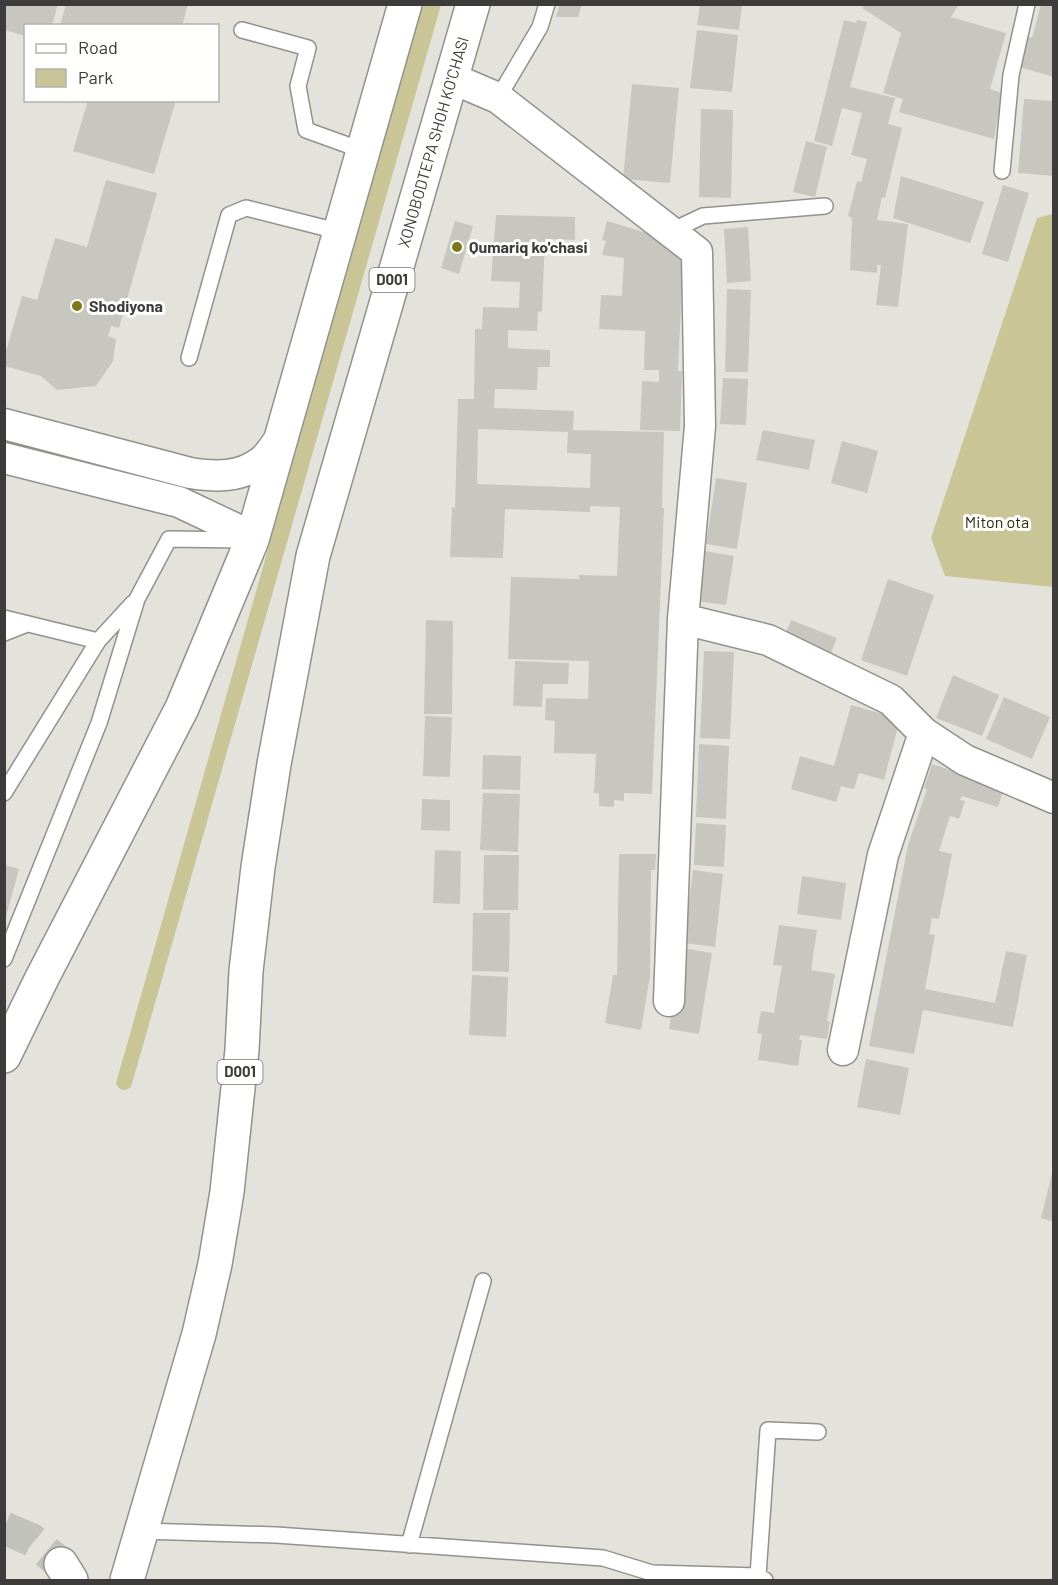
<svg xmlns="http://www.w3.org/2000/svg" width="1058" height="1585" viewBox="0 0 1058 1585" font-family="Barlow,sans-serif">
  <rect width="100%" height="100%" fill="#e3e3dc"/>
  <path fill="#c9c596" d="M423 5H441L131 1087C125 1092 119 1091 116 1083Z
    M1053 214V587L945 576 931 538 1037 218Z"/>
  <path fill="#c7c7c0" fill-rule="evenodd" d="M4 4H58L52 26H26V36L4 30Z
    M66 4H188L182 26H60Z
    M560 4H582L578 17H556Z
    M865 4H959L951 17 1006 33 990 89 1002 93 994 139 899 112 903 99 883 93 901 33 862 8Z
    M1041 4H1054V77L1019 67 1027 36 1032 38Z
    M700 5H742L739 30 697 25Z
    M844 20 856 23 857 20 867 22 850 87 895 98 888 124 902 128 885 198 882 197 877 220 908 224 898 307 876 305 881 265H877V273L850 270 852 218 848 216 857 181 861 182 867 159 851 155 862 113 842 108 832 146 814 141Z
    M697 30 738 35 732 92 690 88Z
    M632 84 679 88 670 183 623 179Z
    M1024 99 1054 101V176L1018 173Z
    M88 100H176L154 174 73 151Z
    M701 109 733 110 731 198 699 197Z
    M806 141 827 147 815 197 793 192Z
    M901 176 984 202 970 243 893 218Z
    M106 180 157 193 119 328 111 326 108 336 116 339 113 361 96 386 57 390 41 376 4 366V358L22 296 37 300 55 238 87 247Z
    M1003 185 1029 193 1008 262 982 254Z
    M496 215 575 217V240L545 239 542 311 538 312 537 331 508 330V348L550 350V367H538L537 390 495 389 494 408 574 411 573 430 664 432 662 508H664L652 794 624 793V801L614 800V807L599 806V793H594L596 754 554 753 555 721 545 720 546 698 588 699 589 661 508 659 511 577 579 579V575L617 576 620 507 590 506V512L505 509 503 558 450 557 452 507 455 508 458 399H474L475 329H482L483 307 519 308 520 282 491 281ZM478 429 568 432 567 453 591 454 590 488 477 484Z
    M455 221 473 226 459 274 441 268Z
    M607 221 660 237 680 248 679 258H683L678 371H682L680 431 640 430 642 381 659 382V370H644L645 331 599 329 601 295 622 296 624 258 602 255 606 241 602 240Z
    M748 227 751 281 727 283 724 229Z
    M727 289 751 290 748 372H725Z
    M723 378 748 379 746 425 720 424Z
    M763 430 815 440 809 470 756 460Z
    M842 441 878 451 867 493 831 483Z
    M716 478 747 483 737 549 706 544Z
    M705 551 734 556 726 605 697 601Z
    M888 579 934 595 907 676 861 660Z
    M426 620 453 621 452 714H424Z
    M791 620 837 638 827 663 781 645Z
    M704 651 734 652 730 739 700 738Z
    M515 661 569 663 568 684H543L542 707 513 706Z
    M953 675 999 695 982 736 936 718Z
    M1004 697 1050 717 1032 759 986 739Z
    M851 705 900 719 884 780 859 773 854 789 841 786 836 802 791 789 800 756 834 766Z
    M425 716 452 717 450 777 423 776Z
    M699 744 729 746 726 819 696 817Z
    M483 755 521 756 520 790 482 789Z
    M932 764 1004 787 998 807 962 796 960 800 965 801 959 819 950 816 939 851 952 854 939 919 932 918 929 934 935 935 925 989 995 1003 1006 951 1027 955 1013 1027 923 1010 914 1054 869 1046 908 845 927 789 924 788Z
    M483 793 520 794 518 852 480 850Z
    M422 799 450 800V831L421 830Z
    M696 823 726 825 724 867 694 865Z
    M435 850 461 851 460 904 433 903Z
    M619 854H656L655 870H651L650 976 641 1030 605 1023 613 975H617Z
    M484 855H519L518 910H483Z
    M4 865 19 869 5 920H4Z
    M693 870 723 874 715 947 684 943Z
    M802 876 846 883 841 920 797 914Z
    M473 913H510L509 972 472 971Z
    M779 925 817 930 811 970 835 974 827 1021 830 1022 827 1039 800 1035 799 1040H802L798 1066 758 1060 762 1034 757 1033 761 1011 774 1013 782 966 773 965Z
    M682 948 712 953 699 1034 669 1029Z
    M472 975 508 977 506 1037 469 1035Z
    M866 1059 909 1068 900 1115 857 1107Z
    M1053 1170H1054V1222L1041 1218Z"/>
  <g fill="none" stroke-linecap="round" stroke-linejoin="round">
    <path stroke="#c2c2bc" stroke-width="33" stroke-dasharray="33 16" stroke-linecap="butt" d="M4 1528 32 1540 61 1564"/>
    <g stroke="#92918b" stroke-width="18">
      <path id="service" d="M242 30 308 48 298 86 306 130 364 151
        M498 98 540 27 547 4
        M1002 171 1011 75 1027 4
        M671 231 703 216 825 206
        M189 358 229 215 246 208 341 232
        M4 618 98 641
        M4 633 27 624
        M4 793 98 641 133 603
        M4 959 99 723 137 599 169 539 242 540
        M142 1531 276 1535 603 1558 652 1573 758 1576 765 1580
        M409 1545 483 1281
        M758 1576 768 1430 818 1432"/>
    </g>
    <g stroke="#92918b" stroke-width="33">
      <path id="minor" d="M451 78 498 98 697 252 700 426 683 619 669 1001
        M4 424 190 473C216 477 240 478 262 461 270 455 276 443 283 435
        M4 458 179 502 234 528 252 540
        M683 619 768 640 891 700 924 733 965 760 1054 798
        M843 1050 883 855 924 733"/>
    </g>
    <g stroke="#92918b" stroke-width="36">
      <path id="trunk" d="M4 1056 42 978 182 708 252 540 405 4
        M61 1564 71 1580
        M127 1580 199 1334 215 1264 227 1192 242 1050 246 971 258 867 274 764 313 556 473 4"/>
    </g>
    <use href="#service" stroke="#fff" stroke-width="15"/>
    <use href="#minor" stroke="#fff" stroke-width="30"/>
    <use href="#trunk" stroke="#fff" stroke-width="33"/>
  </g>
  <g fill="#7d761a" stroke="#fffffe" stroke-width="2">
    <circle cx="457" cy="247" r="6"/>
    <circle cx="77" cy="306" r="6"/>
  </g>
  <g text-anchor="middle" stroke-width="6" stroke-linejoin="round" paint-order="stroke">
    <g fill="#fffffe" stroke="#767675" stroke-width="1.5">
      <rect x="369.5" y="268" width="45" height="24" rx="4.5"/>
      <rect x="217.5" y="1060" width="45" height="24" rx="4.5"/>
    </g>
    <g font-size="15" font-weight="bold" fill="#3c3c3a">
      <text x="392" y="285">D001</text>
      <text x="240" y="1077">D001</text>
    </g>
    <g font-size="16" fill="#3c3c3a" stroke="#fffffe">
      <text transform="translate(433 142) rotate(-74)" y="6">XONOBODTEPA SHOH KO'CHASI</text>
    </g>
    <g font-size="16" font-weight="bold" fill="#3c3c3a" stroke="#fffffe" text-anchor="start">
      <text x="469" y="253">Qumariq ko'chasi</text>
      <text x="89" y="312">Shodiyona</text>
    </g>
    <g font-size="16" fill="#2e2c10" stroke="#fffffe">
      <text x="997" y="528">Miton ota</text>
    </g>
  </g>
  <rect width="1058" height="1585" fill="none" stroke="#3c3c3a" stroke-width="12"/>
  <rect x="24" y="24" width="195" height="78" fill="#fffffe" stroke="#b1b1b0" stroke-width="1.5"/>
  <rect x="36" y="44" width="30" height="9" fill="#ffffff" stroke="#b1b1b0" stroke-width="1.5"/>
  <text x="78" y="54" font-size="18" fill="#3c3c3a">Road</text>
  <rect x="36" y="69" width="30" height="18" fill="#c9c596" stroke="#b1b1b0" stroke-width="1.5"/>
  <text x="78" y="84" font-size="18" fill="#3c3c3a">Park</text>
</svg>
